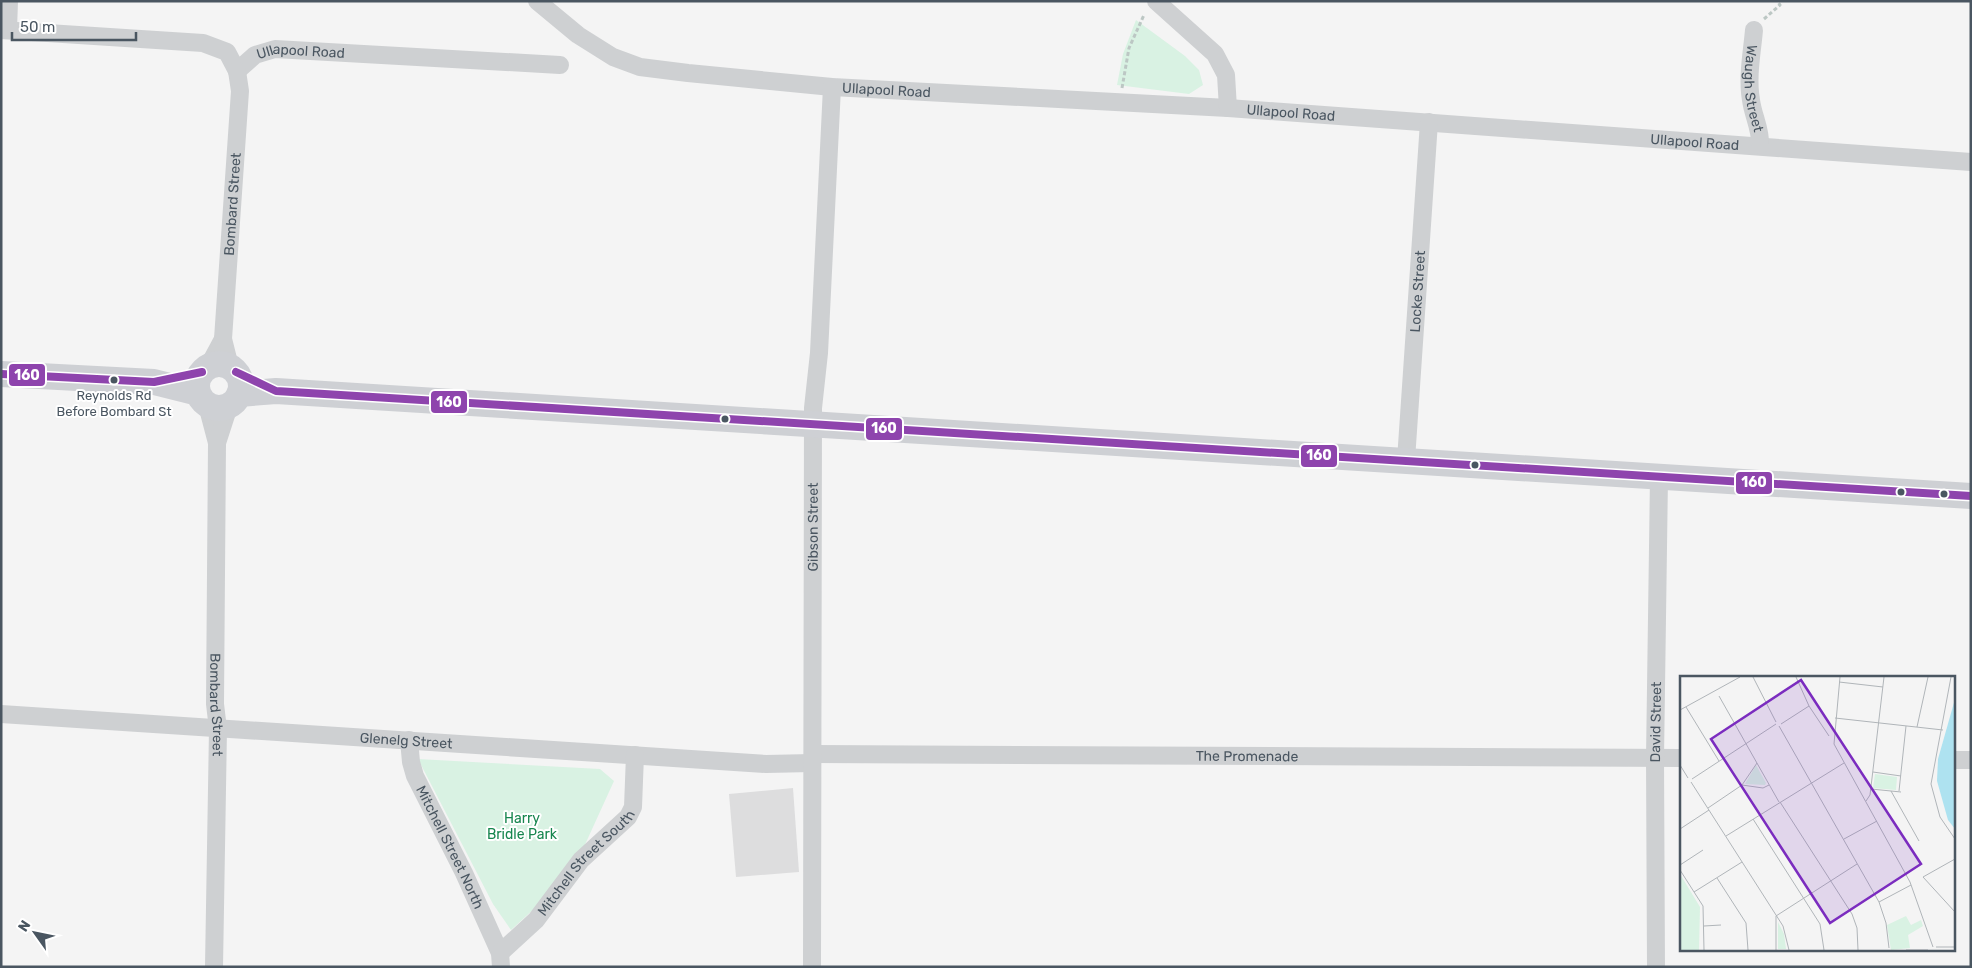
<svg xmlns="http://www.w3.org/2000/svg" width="1972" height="968" viewBox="0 0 1972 968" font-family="Rubik,sans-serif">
  <rect width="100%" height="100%" fill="#f4f4f4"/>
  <path fill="#d9f2e3" d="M1136 20 1185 56 1199 70 1203 85 1189 94 1117 85 1123 54Z
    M418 759 600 769 614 781 583 849 548 896 511 930 493 904Z"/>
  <path fill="#ddddde" d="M793 788 799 872 736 877 729 794Z"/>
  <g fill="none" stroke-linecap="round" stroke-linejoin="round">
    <path stroke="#bcc7c4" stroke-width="3" stroke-dasharray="4 2.5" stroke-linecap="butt" d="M1764 19 1780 5 1777 1
      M1122 88 1129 48 1144 15"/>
    <g stroke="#ced0d2" stroke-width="18">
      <path id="s1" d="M537 1 578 35 613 57 640 67 688 73 832 87 1228 108 1971 162"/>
      <path d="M1156 1 1215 54 1226 75 1228 108"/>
      <path id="s2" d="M1 30 203 43 227 52 237 71 255 55 275 49 560 65"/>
      <path d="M8 30 9 1"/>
      <path id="s3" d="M1754 30C1752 53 1747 77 1751 100 1753 116 1761 129 1760 145"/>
      <path d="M208 367 223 339"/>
      <path id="s4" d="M230 367 223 339 240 91 237 71"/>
      <path id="s5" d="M207 405 217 443 215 704 218 729 214 967"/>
      <path d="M217 443 229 406"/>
      <path id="s6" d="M1406 460 1429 122"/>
      <path id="s7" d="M1 714 766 764 812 763"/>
      <path id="s8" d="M409 740 411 762 415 776 464 873 500 953 501 967"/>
      <path id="s9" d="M813 754 1681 758"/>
      <path d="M1953 760H1971"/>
      <path id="s10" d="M500 953 536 920 581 860 628 817 633 807 635 755"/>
      <path id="s11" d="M812 967 813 408 819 353 832 87"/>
      <path id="s12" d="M1656 967 1655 758 1659 477"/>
    </g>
    <path stroke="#ced0d4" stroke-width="26" d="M197 386a22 22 0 1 1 44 0a22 22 0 1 1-44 0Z
      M1 374 154 382 198 393
      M239 394 276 391 1971 496"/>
    <g stroke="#fff" stroke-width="11">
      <path id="bus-1" d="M236 372 276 391 1971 496
        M1 374 154 382 202 372"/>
    </g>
    <use href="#bus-1" stroke="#8e44ad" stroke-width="8"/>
  </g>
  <g fill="#4a5661" stroke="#fff" stroke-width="2">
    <circle cx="114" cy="380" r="4.5"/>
    <circle cx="725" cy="419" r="4.5"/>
    <circle cx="1475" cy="465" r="4.5"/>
    <circle cx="1901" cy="492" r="4.5"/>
    <circle cx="1944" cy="494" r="4.5"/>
  </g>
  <g text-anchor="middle" stroke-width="4" stroke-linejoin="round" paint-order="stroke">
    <g font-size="13" fill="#4a5661" stroke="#fff">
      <text x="114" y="400">Reynolds Rd<tspan x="114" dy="16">Before Bombard St</tspan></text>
    </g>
    <g font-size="14" fill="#4a5661" stroke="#fff">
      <text dy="5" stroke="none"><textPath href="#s2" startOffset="320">Ullapool Road</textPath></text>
      <text dy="5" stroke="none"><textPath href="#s3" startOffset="59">Waugh Street</textPath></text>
      <text dy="5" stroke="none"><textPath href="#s1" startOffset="371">Ullapool Road</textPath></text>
      <text dy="5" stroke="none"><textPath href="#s1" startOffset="776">Ullapool Road</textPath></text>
      <text dy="5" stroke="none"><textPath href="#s1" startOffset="1181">Ullapool Road</textPath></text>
      <text dy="5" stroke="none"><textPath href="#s4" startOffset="164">Bombard Street</textPath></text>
      <text dy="5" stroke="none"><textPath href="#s6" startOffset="169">Locke Street</textPath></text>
      <text dy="5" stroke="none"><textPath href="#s11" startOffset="440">Gibson Street</textPath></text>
      <text dy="5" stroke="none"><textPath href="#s5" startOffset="301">Bombard Street</textPath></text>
      <text dy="5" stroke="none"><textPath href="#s12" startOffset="245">David Street</textPath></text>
      <text dy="5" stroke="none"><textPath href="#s7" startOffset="406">Glenelg Street</textPath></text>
      <text dy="5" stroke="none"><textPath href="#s9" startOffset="434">The Promenade</textPath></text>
      <text dy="5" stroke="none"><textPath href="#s8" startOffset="116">Mitchell Street North</textPath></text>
      <text dy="5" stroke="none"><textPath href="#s10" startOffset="125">Mitchell Street South</textPath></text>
    </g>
    <g font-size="14" fill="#17864f" stroke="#fff">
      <text x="522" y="823">Harry<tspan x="522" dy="16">Bridle Park</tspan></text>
    </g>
  </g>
  <g transform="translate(1680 676)">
    <rect width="275" height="275" fill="#f4f4f4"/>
    <path d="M76 89 86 107 85 109 65 108ZM195 98 217 101 216 114 193 112ZM0 198 20 231 19 274H0ZM226 240 231 249 241 244 243 250 228 259 230 272 211 274 207 249ZM98 246 104 258 106 273H98Z" fill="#d9f2e3"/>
    <path d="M275 23V153L268 144 257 105 258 83Z" fill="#aee2f0"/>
    <path fill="none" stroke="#b0b5b9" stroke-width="1" d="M73 1 96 46M116 1 129 30 149 60M160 1 154 68 230 206 253 271M271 1 251 108 260 141 275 163M159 6 203 11M39 20 99 126M6 31 39 85M0 34 60 1M155 42 263 54M101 48 129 30M99 50 199 226 206 247 209 272M237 51 248 1M0 89 8 102M193 96 221 100M12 103 96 48M11 106 103 250 109 274M62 109 83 112 89 109M191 113 221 116M211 115 239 165M219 115 226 50M186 125 190 119 204 1M100 126 172 238 177 252 178 274M28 132 62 109 77 87M73 143 140 248 144 274M0 153 29 134M46 160 164 87M164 163 197 145M275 183 243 201 275 236M0 189 23 174M0 194 23 230 24 274M37 202 66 247 68 274M14 216 62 186M199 226 231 209M96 240 177 188M24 250 41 249M256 271H275M96 274V240M226 274H248"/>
    <path fill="#7b2cbf" fill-opacity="0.15" stroke="#7b2cbf" stroke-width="2.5" d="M121 4 241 188 150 247 31 63Z"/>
    <rect width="275" height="275" fill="none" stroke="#4a5661" stroke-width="2.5"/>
  </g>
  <g stroke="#fff" stroke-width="2">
    <rect x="8" y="363" width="38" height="24" rx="5" fill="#8e44ad"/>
    <rect x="430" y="390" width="38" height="24" rx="5" fill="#8e44ad"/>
    <rect x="865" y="417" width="38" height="24" rx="5" fill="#8e44ad"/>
    <rect x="1300" y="444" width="38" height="24" rx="5" fill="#8e44ad"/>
    <rect x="1735" y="471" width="38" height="24" rx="5" fill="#8e44ad"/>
  </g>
  <g font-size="14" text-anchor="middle" font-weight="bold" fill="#fff">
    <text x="27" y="380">160</text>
    <text x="449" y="407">160</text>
    <text x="884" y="433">160</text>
    <text x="1319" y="460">160</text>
    <text x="1754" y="487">160</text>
  </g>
  <rect width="1972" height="968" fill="none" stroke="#4a5661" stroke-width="5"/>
  <g transform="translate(35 933) rotate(303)" stroke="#ffffff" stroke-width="4" paint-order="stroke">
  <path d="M0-4L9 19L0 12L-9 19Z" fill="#4a5661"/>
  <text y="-8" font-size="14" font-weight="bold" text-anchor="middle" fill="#4a5661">N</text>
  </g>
  <path d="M12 32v8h124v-8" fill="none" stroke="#4a5661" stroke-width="2.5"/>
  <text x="20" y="32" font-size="15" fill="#4a5661" stroke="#ffffff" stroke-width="4" paint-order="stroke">50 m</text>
</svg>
